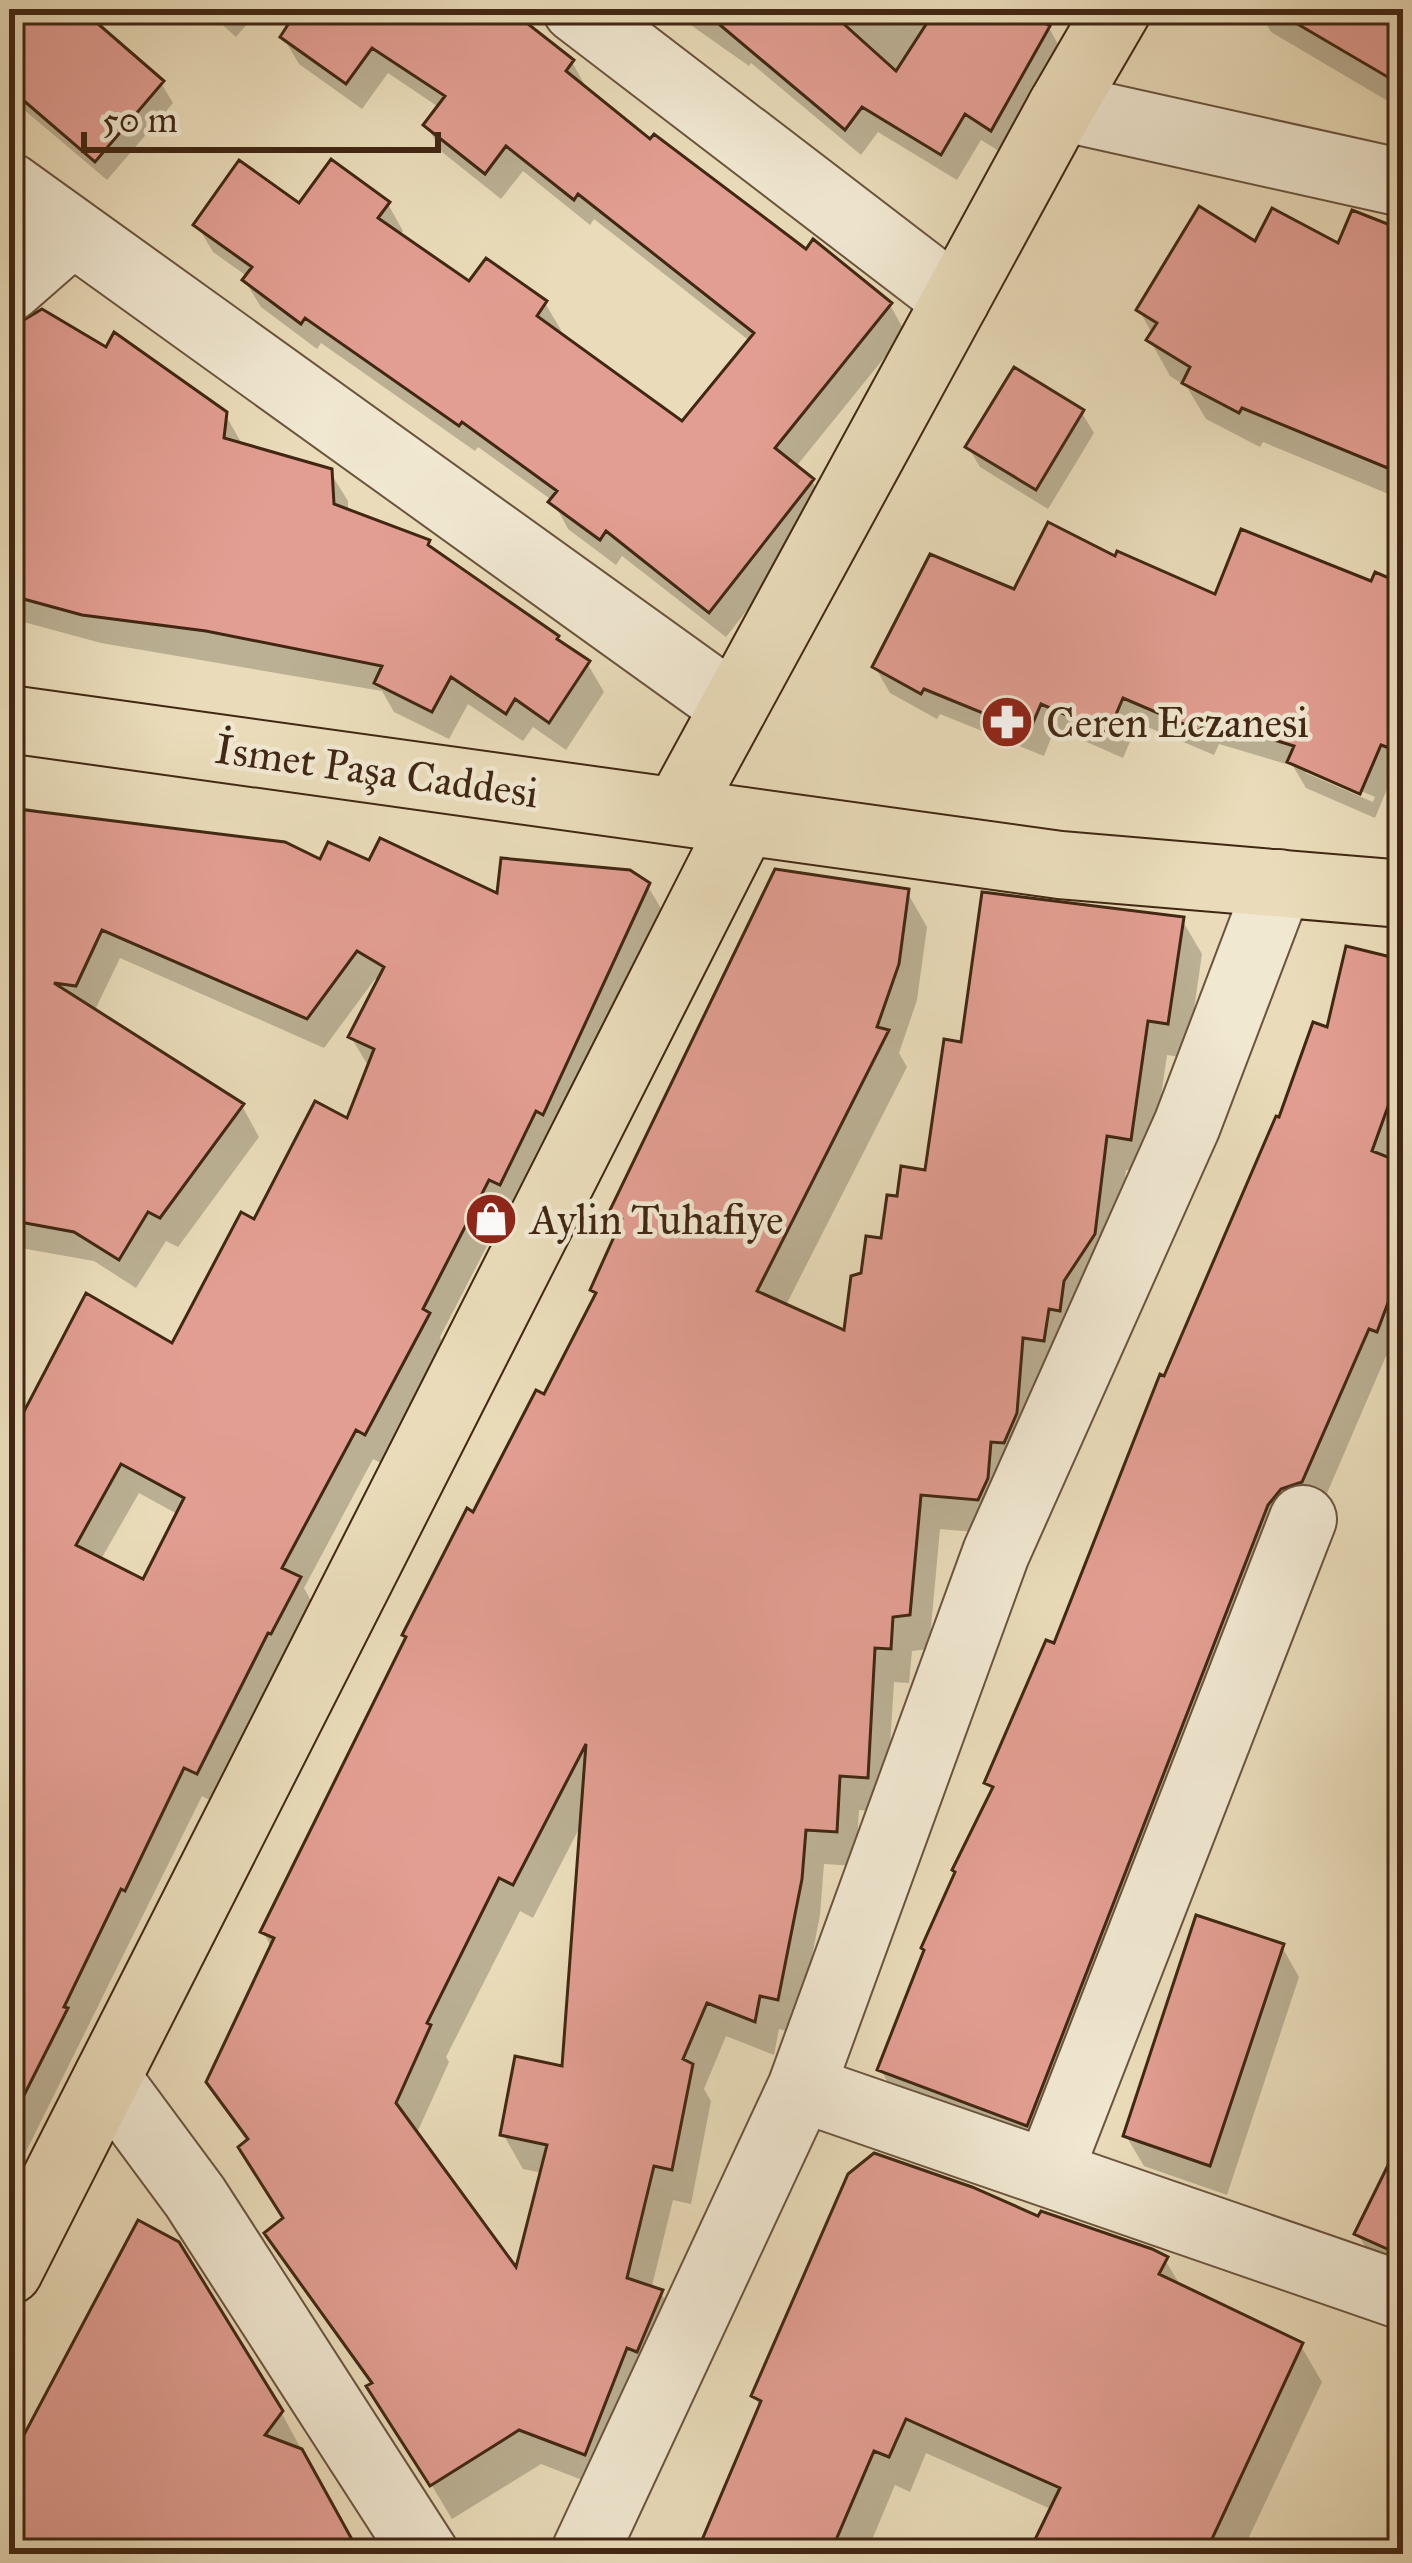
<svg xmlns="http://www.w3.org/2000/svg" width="1412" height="2563" viewBox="0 0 1412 2563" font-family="'IM FELL Great Primer',serif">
  <rect width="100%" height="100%" fill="#eadcba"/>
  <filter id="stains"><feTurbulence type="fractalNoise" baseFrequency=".00167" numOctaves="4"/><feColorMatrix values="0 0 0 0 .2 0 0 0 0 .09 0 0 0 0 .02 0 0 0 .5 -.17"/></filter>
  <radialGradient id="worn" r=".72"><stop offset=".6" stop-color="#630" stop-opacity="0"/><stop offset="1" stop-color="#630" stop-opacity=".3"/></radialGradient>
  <path fill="#0003" fill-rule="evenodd" d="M9 9H117L100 30 161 83 173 103 107 180 9 97Z
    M205 9H260L236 37Z
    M301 9H485L572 62 587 89 651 143 806 253 890 305 905 332 795 468 812 481 827 508 726 637 622 556 616 565 568 529 553 501 478 447 475 451 321 343 317 349 261 307 245 281 248 277 213 252 197 225 299 207 388 204 403 231 399 236 470 286 545 303 561 330 557 335 682 425 751 342 594 219 590 225 523 171 501 199 442 152 426 125 440 108 388 73 362 109 299 64 283 37Z
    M668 9H1058L1060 13 1049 28 1064 55 1007 156 981 140 957 180 878 132 861 155 751 63 749 66Z
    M1258 9H1403V110L1271 32Z
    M1403 234V500L1263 442 1260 447 1206 419 1187 387 1170 376 1150 340 1153 335 1139 310 1256 245 1340 247Z
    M9 352 225 414 242 444 330 472 348 501V513L428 543 434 553 587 663 604 692 566 750 533 727 523 741 468 704 449 739 394 712 382 691 101 643 9 618Z
    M1082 413 1094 433 1048 509 980 467 968 447Z
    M1116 560 1217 598 1373 584 1403 587V773L1395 770 1375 818 1306 788 1293 766 1219 744 1214 755 1138 723 1123 758 1055 728 1044 756 940 714 937 719 890 693 875 667 1015 593ZM1306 767 1375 797 1373 802 1306 773Z
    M9 804 37 810 39 815 322 863 371 864 499 897 647 885 665 915 517 1214 506 1209 440 1337 445 1346 383 1464 373 1459 304 1588 316 1610 215 1803 202 1796 9 2186V1437L13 1440 173 1347 255 1223 348 1122 370 1069 351 1037 380 982 375 979 324 1048 120 958 94 1012 242 1106 259 1137 178 1247 166 1241 136 1288 94 1261 9 1246ZM139 1493 179 1515 145 1583 100 1561Z
    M907 892 927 927 917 1000 899 1053 907 1067 785 1307 846 1334 864 1275 884 1241 900 1199 928 1173 964 1045 1182 920 1202 954 1187 1058 1167 1055 1150 1173 1126 1170 1113 1270 998 1534 940 1529 929 1649 912 1651 909 1683 894 1682 886 1812 859 1810 856 1866 824 1864 820 1915 797 2033 779 2029 774 2055 726 2036 704 2089 711 2101 691 2204 673 2200 651 2290 661 2293 681 2328 605 2489 541 2464 452 2519 372 2386 288 2268 268 2233 286 2220 248 2143 209 2082 272 1948 263 1932 475 1516 545 1398 597 1296 593 1290 621 1228 612 1212ZM583 1821 565 2070 503 2134 523 2169 543 2173 517 2274 416 2135 449 2062 446 2057 520 1911 533 1918Z
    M1403 963V1137L1394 1163 1403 1166V1334L1393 1359 1386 1356 1043 2154 897 2099 881 2070 994 1794 988 1783 1055 1647 1166 1380 1280 1121 1329 1031Z
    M1282 1947 1299 1977 1227 2195 1144 2166 1126 2136Z
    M1403 2142V2276L1375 2264 1358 2234Z
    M1040 2220 1165 2260 1182 2288 1301 2346 1322 2382 1241 2554H1032L1053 2510 926 2453 910 2492 895 2485 866 2554H699L761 2409 754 2396Z
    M281 2412 358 2554H9V2469Z"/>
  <path fill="#e29e92" stroke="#412713" stroke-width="3" fill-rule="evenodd" d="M9 9H81L164 81 95 162 9 88Z
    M298 9H509L574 60 566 71 650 139 654 134 806 249 813 239 892 303 775 448 814 479 709 613 606 531 600 540 548 502 557 491 462 422 459 426 305 318 301 324 242 280 252 267 193 225 239 160 299 203 331 159 390 202 378 218 469 281 486 258 547 301 537 316 682 421 754 333 578 194 574 200 506 146 485 174 423 125 445 96 372 48 346 84 280 37Z
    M701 9H827L896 71 936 9H1020L1050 26 991 131 965 114 941 155 862 107 845 130Z
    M1272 9H1403V86Z
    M1199 206 1255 241 1272 208 1338 243 1352 210 1403 230V438L1390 469 1242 408 1239 413 1182 383 1190 367 1146 340 1157 323 1136 310Z
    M42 309 106 347 114 332 227 412 224 438 332 469 334 504 430 540 428 545 559 636 557 639 590 661 549 723 515 699 506 714 451 677 432 712 374 683 382 666 206 631 82 615 9 595V324H17Z
    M1014 367 1084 410 1036 490 965 447Z
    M1048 522 1115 556 1117 551 1215 594 1241 529 1371 581 1375 572 1403 584V753L1381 745 1360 794 1287 762 1294 746 1205 719 1200 731 1123 698 1108 733 1041 704 1029 732 924 689 921 694 872 667 930 554 1014 589Z
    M9 808 285 842 320 859 328 842 369 860 380 838 497 893 501 858 630 870 650 883 543 1115 536 1111 500 1185 489 1180 423 1309 430 1313 365 1435 356 1430 282 1568 301 1577 271 1634 268 1633 197 1774 184 1768 125 1891 121 1889 64 2007 68 2008 9 2125V1440L86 1293 172 1343 241 1212 254 1219 315 1101 347 1118 374 1049 348 1037 384 967 357 951 307 1019 102 930 76 986 54 983 244 1104 160 1218 148 1212 119 1260 74 1232 9 1220ZM121 1464 184 1498 143 1579 76 1545Z
    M775 869 909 889 899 964 877 1027 889 1030 757 1291 844 1330 851 1276 861 1273 866 1236 881 1238 887 1195 897 1196 901 1166 925 1170 944 1039 961 1042 982 892 1184 917 1168 1024 1148 1021 1131 1140 1107 1136 1095 1234 1064 1281 1060 1311 1049 1309 1044 1341 1023 1338 1017 1413 1004 1443 991 1442 988 1478 978 1500 921 1495 910 1615 893 1617 891 1649 875 1648 868 1778 840 1776 837 1832 806 1830 802 1879 778 2000 760 1996 755 2022 707 2003 683 2059 693 2064 672 2170 654 2166 627 2278 663 2290 637 2352 627 2348 585 2455 519 2430 430 2486 366 2386 372 2383 264 2233 283 2218 238 2147 248 2139 206 2082 274 1938 260 1932 406 1637 402 1635 467 1508 473 1512 536 1390 544 1394 596 1293 590 1290 622 1219 609 1212ZM586 1744 562 2066 515 2056 500 2135 547 2145 516 2267 396 2103 431 2025 427 2023 499 1878 513 1885Z
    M1346 946 1403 960V1065L1372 1151 1403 1163V1263L1377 1332 1369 1329 1302 1482 1281 1489 1268 1505 1027 2126 877 2070 924 1950 921 1948 955 1872 952 1870 993 1787 984 1783 1046 1640 1054 1643 1160 1374 1164 1376 1276 1116 1279 1117 1313 1022 1327 1027Z
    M1196 1915 1284 1944 1210 2166 1123 2136Z
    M1403 2135V2256L1354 2234Z
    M874 2153 972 2187 1038 2216 1041 2211 1152 2249 1168 2257 1159 2274 1303 2343 1205 2554H1028L1060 2488 906 2419 889 2457 874 2451 830 2554H696L761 2401 751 2396 848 2174Z
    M138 2220 179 2242 283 2411 265 2435 302 2449 360 2554H9V2463Z"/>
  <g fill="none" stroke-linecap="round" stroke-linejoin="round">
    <g stroke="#6b543d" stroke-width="70">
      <path id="minor" d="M576 9 956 300
        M1061 107 1403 183
        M9 186 734 707
        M9 288 73 232
        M107 2078 195 2197 425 2554
        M801 2088 1403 2296
        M1049 2172 1303 1519
        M584 2554 801 2088 996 1553 1187 1125 1279 883"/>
    </g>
    <g stroke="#412713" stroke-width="70">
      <path id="major" d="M9 719 1060 865 1403 894
        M677 812 1061 107 1118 9
        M9 2271 744 821"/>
    </g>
    <use href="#minor" stroke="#f1e8d2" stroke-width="66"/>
    <use href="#major" stroke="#eadcba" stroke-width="66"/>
  </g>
  <defs>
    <g id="pharmacy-disc" transform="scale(2.7)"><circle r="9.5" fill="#8f2418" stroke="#f1e8d2"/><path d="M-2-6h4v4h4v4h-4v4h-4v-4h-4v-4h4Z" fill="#fff"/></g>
    <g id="shop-disc" transform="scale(2.7)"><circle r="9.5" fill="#8f2418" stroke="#f1e8d2"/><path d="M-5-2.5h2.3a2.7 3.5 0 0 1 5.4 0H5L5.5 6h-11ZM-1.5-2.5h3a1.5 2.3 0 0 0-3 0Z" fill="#fff"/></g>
  </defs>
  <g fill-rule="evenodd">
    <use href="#pharmacy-disc" x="1007" y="722"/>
    <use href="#shop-disc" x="491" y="1219"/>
  </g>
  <g text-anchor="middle" stroke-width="9" stroke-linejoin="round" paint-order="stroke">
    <g font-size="42" fill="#412713" stroke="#f1e8d2" text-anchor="start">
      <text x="1046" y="737">Ceren Eczanesi</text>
      <text x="530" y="1234">Aylin Tuhafiye</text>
    </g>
    <g font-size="42" fill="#412713" stroke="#f1e8d2">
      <text transform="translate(377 770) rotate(8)" y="15">İsmet Paşa Caddesi</text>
    </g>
  </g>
  <rect width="1412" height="2563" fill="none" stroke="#eadcba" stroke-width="48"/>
  <rect x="12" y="12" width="1388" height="2539" fill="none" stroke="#412713" stroke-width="6"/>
  <rect x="24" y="24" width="1364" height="2515" fill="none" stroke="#412713" stroke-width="3"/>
  <path d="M84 132v18h354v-18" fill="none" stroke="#412713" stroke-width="6"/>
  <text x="102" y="132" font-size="36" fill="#412713" stroke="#f1e8d2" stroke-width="9" paint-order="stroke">50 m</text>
  <rect width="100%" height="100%" filter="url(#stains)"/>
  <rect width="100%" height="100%" fill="url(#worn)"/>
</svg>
